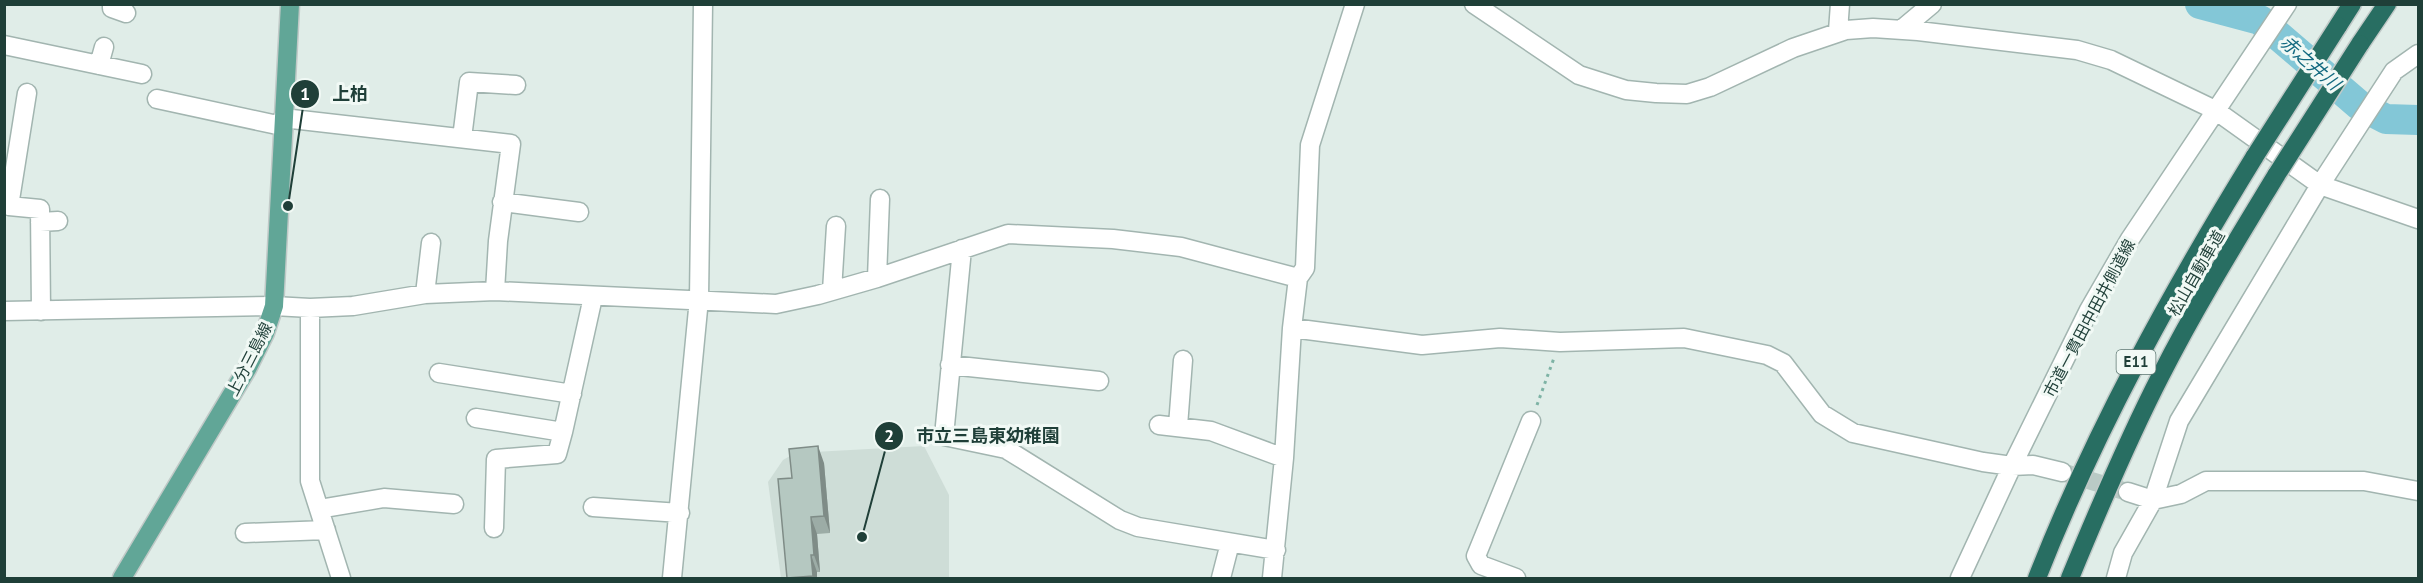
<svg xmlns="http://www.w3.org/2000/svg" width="2423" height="583" viewBox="0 0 2423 583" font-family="'PT Sans','Noto Sans JP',sans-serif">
  <rect width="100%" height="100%" fill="#e0ede8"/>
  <path fill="#ceddd7" d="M924 446 949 495V578H781L768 482 783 460 795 453Z"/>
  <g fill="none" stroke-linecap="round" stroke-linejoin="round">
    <path stroke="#83c7d7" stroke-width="30" d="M2200 4 2260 20 2359 105 2386 119 2418 120"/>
    <path stroke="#b9cac5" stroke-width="18" stroke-dasharray="18 9" stroke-linecap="butt" d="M2062 472 2124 491"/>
    <g stroke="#a2b5b0" stroke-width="21">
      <path id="minor" d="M112 4V8L126 13
        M1355 4 1310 145 1305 268 1298 278 1292 328 1422 345 1500 338 1560 342 1684 338 1767 355 1783 363 1822 414 1853 433 1983 462 2012 466 2033 465 2062 472
        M1474 4 1579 75 1626 90 1656 93 1687 94 1710 87 1793 48 1846 30 1873 28 1918 31 2077 50 2111 60 2215 110 2320 185 2418 219
        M1901 30 1932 4
        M1838 31 1840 4
        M4 45 142 74
        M99 65 104 47
        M27 93 9 206 40 209 41 311
        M157 99 282 126
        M283 118 511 144 498 241 495 291
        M462 138 469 82 516 85
        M502 202 579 212
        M40 222 58 221
        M962 249 944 436 1006 449 1120 520 1138 527 1276 550
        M877 278 880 199
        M832 291 836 226
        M425 294 431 243
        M310 308V481L341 578
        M4 311 274 306 310 308 353 306 425 294 495 291 776 304 818 295 877 278 1008 234 1113 239 1181 247 1298 278
        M950 365 1099 381
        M439 373 572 394
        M476 418 563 432 593 297
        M1159 425 1211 431 1284 458
        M1178 426 1183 360
        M2128 492 2153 500 2181 494 2206 481H2364L2418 491
        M593 507 680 513
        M319 509 384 498 454 504
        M494 528 496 459 557 454 563 432
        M245 533 326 530
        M672 578 699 299 703 4
        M1221 578 1230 543
        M1272 578 1284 458 1292 328
        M1516 578 1481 565 1476 556 1531 421
        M1960 578 2012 466 2089 310 2130 239 2287 4
        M2116 578 2123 553 2153 500 2179 421 2320 185 2394 71 2418 54"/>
    </g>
    <g stroke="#c0c9c7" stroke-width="21">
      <path id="major" d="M122 578 247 369 265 333 274 306 290 4"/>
    </g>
    <g stroke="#c0c9c7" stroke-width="21">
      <path id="highway" d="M2338 26 2352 4
        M2360 44 2387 4
        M2037 578C2095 430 2172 291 2255 156
        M2070 578C2098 510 2127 441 2161 375 2196 306 2237 240 2277 174"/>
    </g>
    <path stroke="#7eb3a5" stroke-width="3" stroke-dasharray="3 4.5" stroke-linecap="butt" d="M1537 405 1554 358"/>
    <use href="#minor" stroke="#fff" stroke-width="18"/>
    <use href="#major" stroke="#61a697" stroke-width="18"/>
    <use href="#highway" stroke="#286e62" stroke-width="18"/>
    <g stroke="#c0c9c7" stroke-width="21" stroke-linecap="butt">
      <path id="highway-bridge" d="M2255 156 2338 26
        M2277 174 2360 44"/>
    </g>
    <use href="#highway-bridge" stroke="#286e62" stroke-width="18"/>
  </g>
  <path fill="#9caca6" d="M824 463 830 533 817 534 820 572H817V579H787Z"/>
  <path fill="#7f8c87" d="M818 446 824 463 830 533 824 516Z
    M811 517 817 534 820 572 814 555Z
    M811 555 817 572V579H814L813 576Z"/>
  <path fill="#b5c8c1" stroke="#7f8c87" stroke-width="1.5" d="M818 446 824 516 811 517 814 555H811L813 576 787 578 778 479 792 478 789 449Z"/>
  <g text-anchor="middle" stroke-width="6" stroke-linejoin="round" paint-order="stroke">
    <rect fill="#f1f9f5" stroke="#5e7771" stroke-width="1.5" x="2116.5" y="350" width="39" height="24" rx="4.5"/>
    <g font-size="15" font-weight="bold" fill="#1f3f38">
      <text x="2136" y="367">E11</text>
    </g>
    <g font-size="16" fill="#1f3f38" stroke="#f1f9f5">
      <text transform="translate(2196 273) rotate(-60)" y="6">松山自動車道</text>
      <text transform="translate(2089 318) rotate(-62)" y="6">市道一貫田中田井側道線</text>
      <text transform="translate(249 359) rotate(-63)" y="6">上分三島線</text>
    </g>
    <g font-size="18" font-style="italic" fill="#146a80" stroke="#f1f9f5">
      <text transform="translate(2310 63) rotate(41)" y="6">赤之井川</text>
    </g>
  </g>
  <path fill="none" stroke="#1f3f38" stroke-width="2" d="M288 206L305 94M862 537L889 436"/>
  <g fill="#1f3f38" stroke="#f1f9f5" stroke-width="2">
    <circle cx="288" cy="206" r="6"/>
    <circle cx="862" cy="537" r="6"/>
    <circle cx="305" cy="94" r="15"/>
    <circle cx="889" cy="436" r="15"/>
  </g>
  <g font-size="18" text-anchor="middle" font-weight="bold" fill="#fff">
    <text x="305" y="100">1</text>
    <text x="889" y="442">2</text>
  </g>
  <g font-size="18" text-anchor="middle" font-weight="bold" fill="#1f3f38" stroke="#f1f9f5" stroke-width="6" stroke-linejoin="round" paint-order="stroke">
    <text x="350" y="100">上柏</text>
    <text x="988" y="442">市立三島東幼稚園</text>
  </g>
  <rect width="2423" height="583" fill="none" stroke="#1f3f38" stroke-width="12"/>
</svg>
